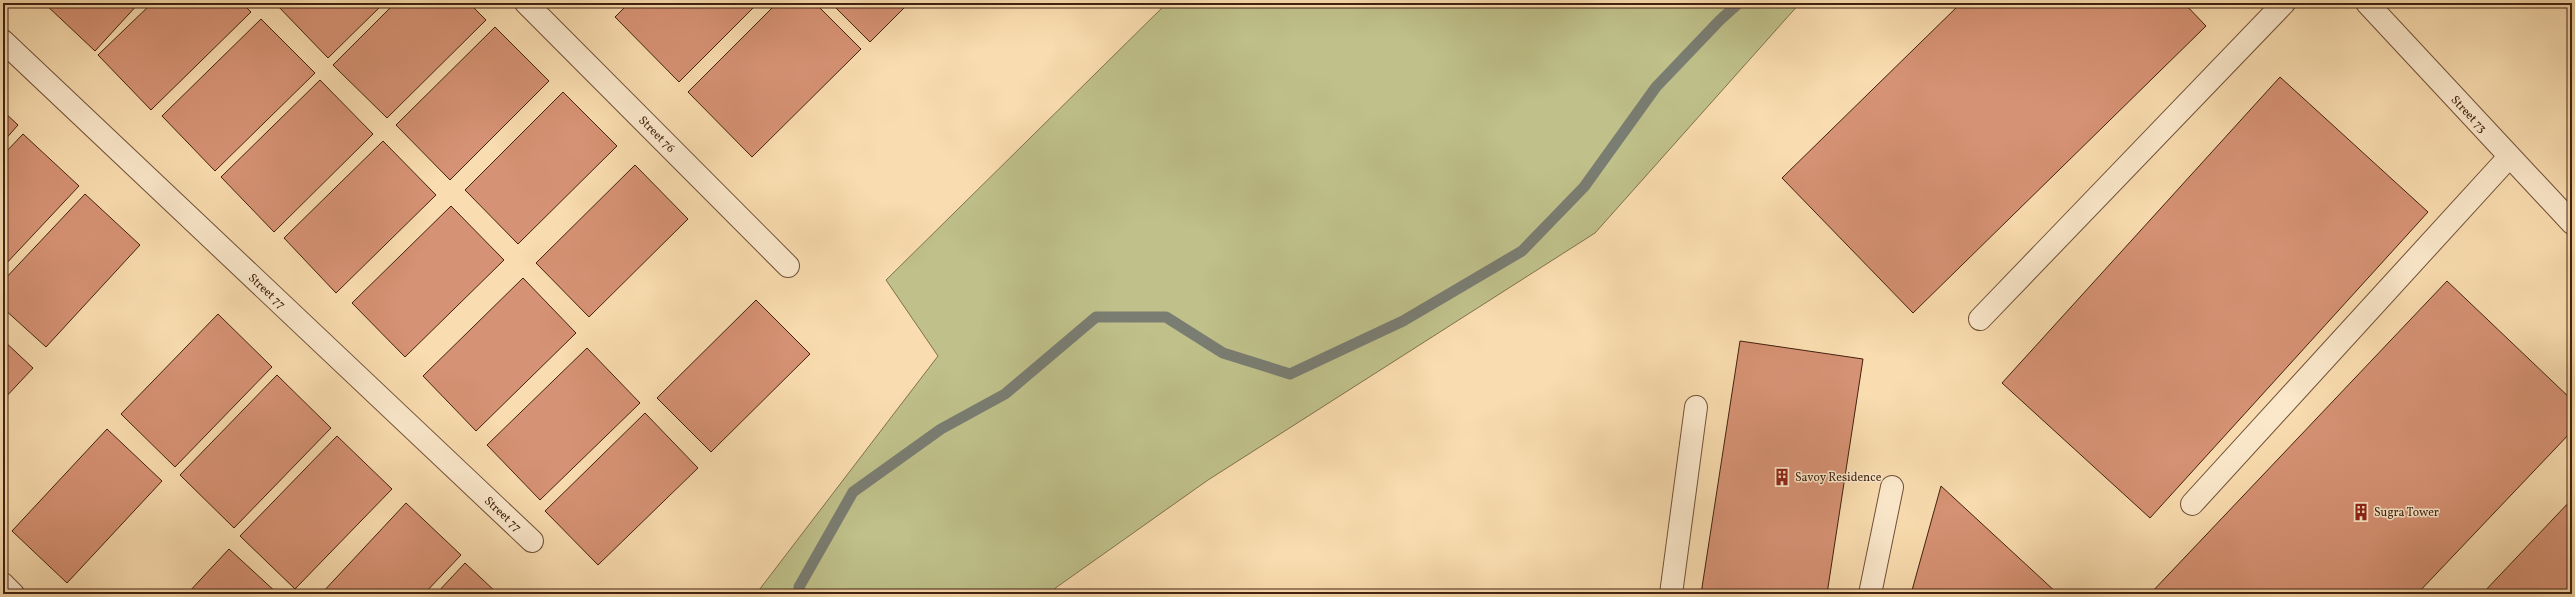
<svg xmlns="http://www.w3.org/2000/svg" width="2575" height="597" viewBox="0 0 2575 597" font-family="Vollkorn,serif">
  <rect width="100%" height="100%" fill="#f9dcaf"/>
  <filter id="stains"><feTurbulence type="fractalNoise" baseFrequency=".005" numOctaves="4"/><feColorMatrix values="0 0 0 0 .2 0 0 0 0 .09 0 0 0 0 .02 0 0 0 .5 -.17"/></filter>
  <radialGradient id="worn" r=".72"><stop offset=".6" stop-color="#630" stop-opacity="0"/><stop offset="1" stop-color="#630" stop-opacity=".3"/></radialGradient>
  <path fill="#bfc08a" stroke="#80704c" d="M1167 3H1800L1595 233 1208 480 1047 594H756L938 356 886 280Z"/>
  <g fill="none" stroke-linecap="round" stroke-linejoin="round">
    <path stroke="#7a7d72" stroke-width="11" d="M801 594 799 587 853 492 941 429 1005 394 1096 317H1166L1223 353 1290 374 1403 321 1522 251 1584 187 1656 87 1720 20 1739 3"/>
  </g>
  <path fill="#d69274" stroke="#42210e" d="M44 3H139L95 51Z
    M152 3H242L251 12 151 110 98 55Z
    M275 3H384L328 58Z
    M395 3H469L486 20 387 118 333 65Z
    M629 3H758L679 82 615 17Z
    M777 3H815L861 49 752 157 688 92Z
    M831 3H909L870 42Z
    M1961 3H2184L2206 26 1913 313 1782 178Z
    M261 19 315 73 215 171 162 116Z
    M495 27 549 81 450 180 396 125Z
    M2280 77 2428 212 2150 518 2002 383Z
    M320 80 373 134 274 232 221 177Z
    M563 92 617 146 518 244 465 190Z
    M3 111 18 125 3 142Z
    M23 134 79 186 3 267V155Z
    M383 141 436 195 336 293 284 238Z
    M635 165 688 219 589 317 536 263Z
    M85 194 140 245 46 347 3 308V281Z
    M451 206 504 260 405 357 352 303Z
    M523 278 576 333 476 431 423 376Z
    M2447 281 2572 400V431L2417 594H2150Z
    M756 300 810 354 711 452 657 398Z
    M218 314 272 367 175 467 121 414Z
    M3 340 33 368 3 400Z
    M1740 341 1863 359 1827 594H1701Z
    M587 348 640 403 540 500 487 445Z
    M277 375 331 428 234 528 180 475Z
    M645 413 698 468 598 565 545 511Z
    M107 429 162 481 67 583 12 531Z
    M337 436 392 489 295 589 240 536Z
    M1941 486 2058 594H1911Z
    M2572 499V594H2482Z
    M406 503 461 555 424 594H321Z
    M229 549 278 594H187Z
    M465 563 498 594H436Z"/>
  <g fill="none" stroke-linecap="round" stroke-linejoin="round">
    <g stroke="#705036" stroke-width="24">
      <path id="service" d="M1980 319 2284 3
        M2192 504 2509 157"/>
    </g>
    <g stroke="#705036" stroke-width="24">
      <path id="minor" d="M526 3 788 266
        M2367 3 2572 223
        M3 41 532 541
        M3 584 13 594
        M1671 594 1696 407
        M1870 594 1892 487"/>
    </g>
    <use href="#service" stroke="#fbe8cb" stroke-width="22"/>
    <use href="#minor" stroke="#fbe8cb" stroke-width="22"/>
  </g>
  <defs>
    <g id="building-bare" transform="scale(1.38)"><path d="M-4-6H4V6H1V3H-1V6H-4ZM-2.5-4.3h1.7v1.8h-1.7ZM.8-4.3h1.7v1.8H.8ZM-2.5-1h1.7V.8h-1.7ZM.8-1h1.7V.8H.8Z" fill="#8f2418" stroke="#fbe8cb" stroke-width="2.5" paint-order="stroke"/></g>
  </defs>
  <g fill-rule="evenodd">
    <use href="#building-bare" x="1782" y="477"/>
    <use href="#building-bare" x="2361" y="512"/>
  </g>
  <g text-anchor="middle" stroke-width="3" stroke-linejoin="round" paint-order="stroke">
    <g font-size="12" fill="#42210e" stroke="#fbe8cb">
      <text transform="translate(2469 114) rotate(47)" y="4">Street 73</text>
      <text transform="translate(657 134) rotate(45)" y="4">Street 76</text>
      <text transform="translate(267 291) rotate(43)" y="4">Street 77</text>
      <text transform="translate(503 514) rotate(43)" y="4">Street 77</text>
    </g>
    <g font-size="12" fill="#42210e" stroke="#fbe8cb" text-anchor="start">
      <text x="1795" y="481">Savoy Residence</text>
      <text x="2374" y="516">Sugra Tower</text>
    </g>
  </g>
  <rect width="2575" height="597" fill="none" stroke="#f9dcaf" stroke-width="16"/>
  <rect x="4" y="4" width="2567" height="589" fill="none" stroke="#42210e" stroke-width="2"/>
  <rect x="8" y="8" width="2559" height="581" fill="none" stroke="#42210e"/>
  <rect width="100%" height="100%" filter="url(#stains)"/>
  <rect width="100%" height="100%" fill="url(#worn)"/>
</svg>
